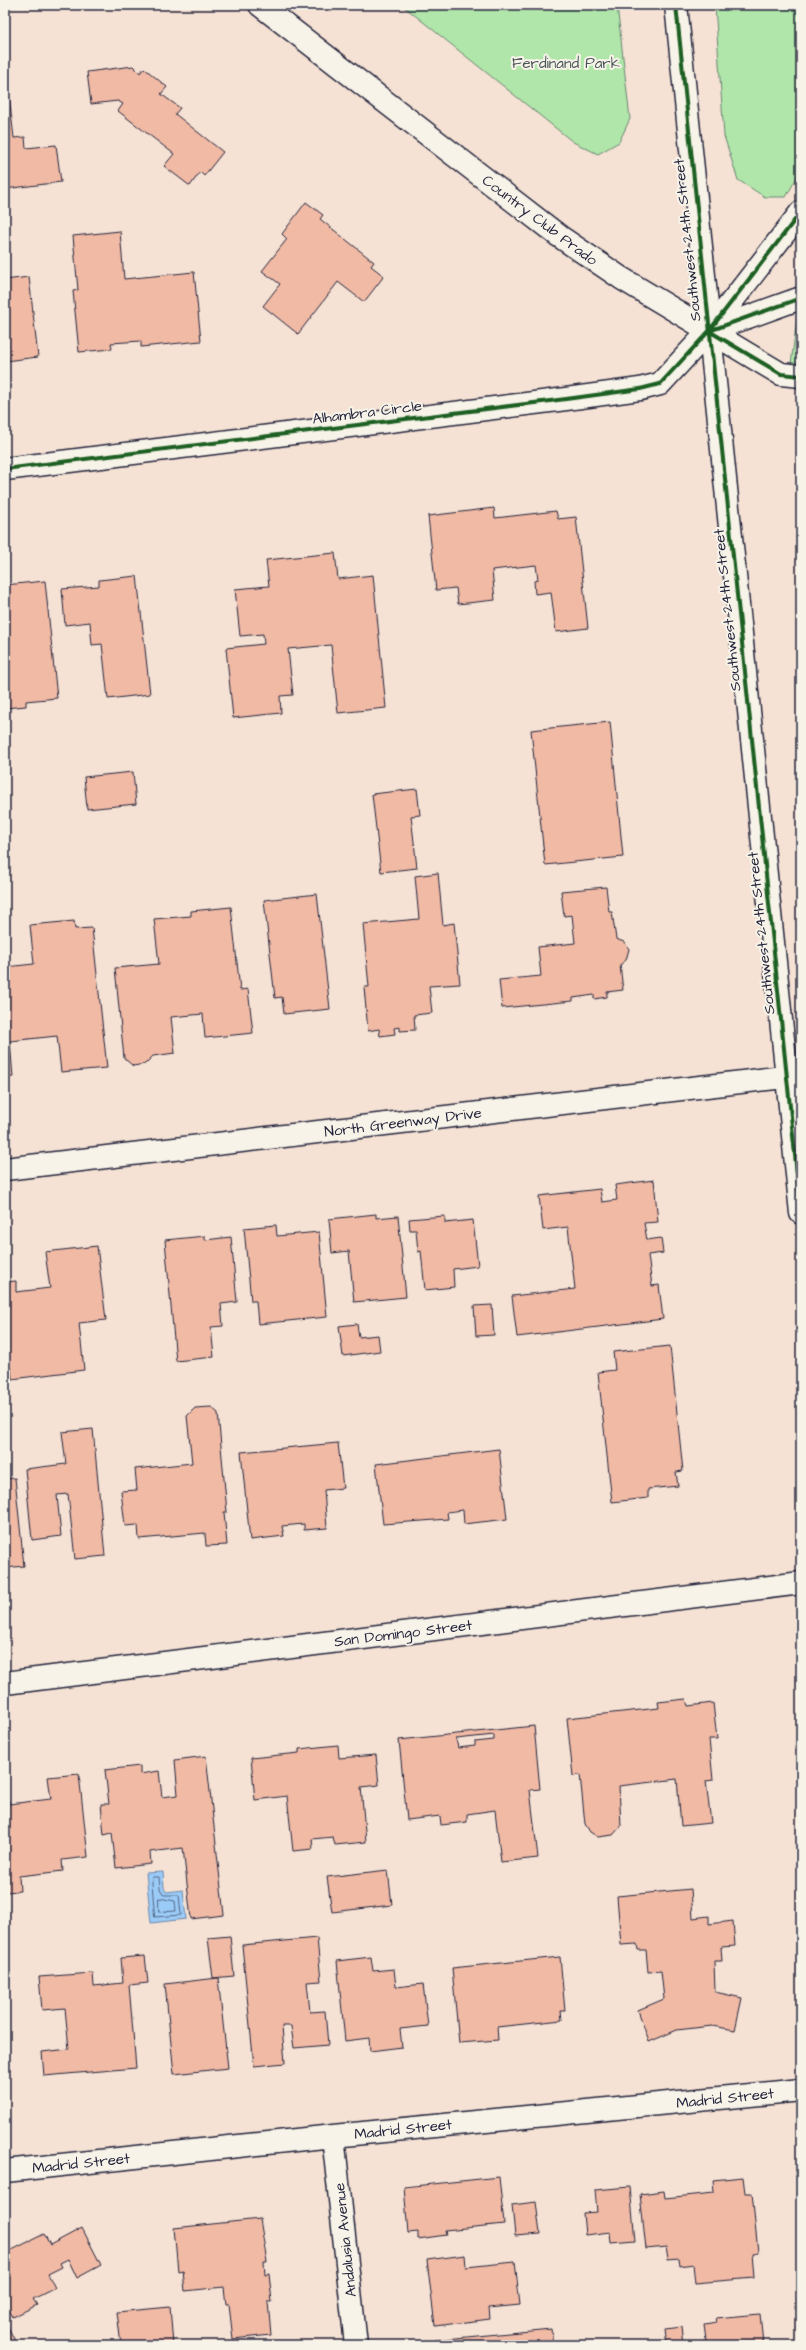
<svg xmlns="http://www.w3.org/2000/svg" width="806" height="2350" viewBox="0 0 806 2350" font-family="'Architects Daughter',sans-serif">
  <rect width="100%" height="100%" fill="#f5e2d4"/>
  <filter id="ink" filterUnits="userSpaceOnUse"><feTurbulence type="fractalNoise" baseFrequency=".025" numOctaves="2"/><feDisplacementMap in="SourceGraphic" scale="8" xChannelSelector="R" yChannelSelector="G"/><feConvolveMatrix kernelMatrix="1 2 1 2 8 2 1 2 1" color-interpolation-filters="sRGB"/></filter>
  <g filter="url(#ink)">
    <path fill="#b0e6a9" stroke="#698472" d="M402 5H617L630 119 619 142 598 154 573 142Z
      M715 5H801V170L786 197H765L738 180 724 136Z
      M797 319H801V363L791 364Z"/>
    <path fill="#9bcbf7" stroke="#6b87ac" d="M163 1872 164 1888 166 1892 183 1890 186 1919 151 1923 146 1873Z"/>
    <g fill="none" stroke-linecap="round" stroke-linejoin="round">
      <path stroke="#526686" stroke-width="1" d="M152 1877H159L160 1889 164 1895H179L181 1915 155 1917Z
        M159 1898 175 1901 176 1911 159 1912Z"/>
    </g>
    <path fill="#f1baa5" stroke="#22223b" fill-rule="evenodd" d="M133 66 140 73 144 68 167 87 161 94 180 108 175 114 223 152 204 176 200 172 190 186 164 166 174 154 118 111 123 104 118 101 91 104 87 72Z
      M7 78 14 138 25 137 26 148 56 145 61 182 5 189V79Z
      M306 202 323 215 320 219 374 262 371 266 384 276 364 302 338 282 298 334 263 306 280 284 262 271 287 239 282 234Z
      M120 231 124 279 194 272 201 341 141 347V341L111 343 112 349 79 352 73 291 78 290 73 236Z
      M29 277 38 357 5 361V280Z
      M494 508 495 518 556 511 558 519 576 517 588 628 556 632 551 592 535 594 534 581 538 580 536 565 492 570 495 600 458 604 456 588 436 590 428 516Z
      M335 553 338 579 373 575 386 708 338 713 331 645 288 649 293 695 280 696 281 713 233 718 226 648 264 644 263 634 240 636 235 589 269 586 266 560Z
      M137 576 150 694 108 699 102 644 92 645 90 622 65 625 62 589 99 586V580Z
      M45 581 57 698 26 701V706L5 708V642H7L5 585Z
      M610 722 623 857 545 865 531 730Z
      M133 772 136 804 87 809 84 777Z
      M417 789 420 815 411 816 417 868 381 872 372 794Z
      M438 873 443 925 454 923 460 984 429 986 432 1013 414 1015 415 1030 400 1031V1027L394 1028 395 1034 380 1036 379 1029 368 1031 364 987H369L363 924 419 919 415 876Z
      M606 887 609 912H612L616 939 624 942 629 949 626 960 620 965 623 990 607 992V997L594 999V995L573 998V1001L502 1008 499 980 541 976 538 947 575 943 572 915 564 916 561 891Z
      M317 894 330 1009 284 1014 282 997 275 998 264 900Z
      M231 907 240 990 248 989 253 1033 205 1038 203 1014 171 1017 175 1053 153 1056 145 1064 133 1066 124 1058 115 968 159 964 154 919 191 916V911Z
      M74 921 75 929 92 928 107 1068 61 1072 57 1036 10 1041 13 1077 5 1078V967L34 964 30 925Z
      M654 1180 658 1222 644 1223 647 1240 661 1238 663 1253 648 1255 652 1286 659 1285 663 1319 517 1337 512 1296 575 1289 568 1227 543 1230 539 1196 600 1189 602 1202 617 1200 615 1185Z
      M376 1214V1218L398 1216 406 1297 354 1302 349 1251 332 1253 329 1219Z
      M445 1216V1223L473 1220 478 1266 453 1269 454 1287 425 1290 421 1251 418 1252 416 1230H410L409 1219Z
      M276 1225 277 1236 319 1232 327 1317 258 1324 256 1301H251L244 1228Z
      M205 1236V1240L231 1237 237 1302 221 1304 223 1326 211 1327 214 1357 176 1361 165 1240Z
      M97 1246 106 1320 79 1323 84 1370 12 1379 11 1368 5 1369V1282L16 1281V1292L50 1288 45 1252Z
      M492 1305 494 1335 476 1336 474 1306Z
      M357 1324 359 1337 378 1335 380 1351 343 1356 339 1326Z
      M670 1346 683 1471 676 1472 678 1486 648 1489V1498L612 1502 598 1372 615 1370 613 1352Z
      M211 1407 218 1413 227 1512H224L227 1545 206 1546 205 1533 139 1539 138 1525 125 1526 121 1491 137 1490 135 1469 192 1463 187 1416 195 1408Z
      M93 1429 105 1556 75 1559 68 1494 57 1495 61 1536 32 1540 25 1469 66 1464 62 1432Z
      M338 1443 343 1488 324 1490 327 1528 304 1530V1524L282 1526 284 1536 250 1540 241 1452Z
      M499 1449 507 1519 464 1524 463 1510 447 1512 448 1519 383 1524 376 1464Z
      M15 1478 24 1566 5 1568V1479Z
      M686 1699 688 1706 713 1703 717 1739H709L713 1780 706 1781 711 1823 681 1826 677 1779 619 1786 621 1826 613 1835 598 1837 590 1832 585 1824 580 1775 573 1776 567 1718 659 1708 658 1702Z
      M534 1726 540 1789 530 1790 538 1858 501 1862 495 1810 467 1814V1822L441 1825 440 1816 407 1820 399 1740ZM494 1735V1740L475 1742V1746L458 1748 456 1739Z
      M338 1745 339 1758 376 1755 379 1785 361 1787 366 1842 335 1845 333 1837 312 1839 313 1849 293 1851 287 1796 255 1800 251 1758 299 1753V1749Z
      M206 1756 224 1915 191 1919 183 1848 150 1852 151 1864 116 1868 112 1833 104 1835 101 1804H109L105 1770 140 1766V1774L159 1771 162 1797 178 1795 175 1760Z
      M79 1774 88 1857 62 1860 63 1871 19 1876 20 1891 5 1892V1801H9V1804L51 1799 48 1777Z
      M388 1870 392 1905 332 1912 327 1877Z
      M691 1889 693 1918 709 1916V1924L733 1921 735 1946 721 1947 722 1961H714L715 1992 742 1998 735 2030 712 2026 677 2030 649 2042 638 2010 664 1999 661 1971 648 1972 646 1950H638L637 1944 621 1945 617 1896Z
      M230 1936 234 1976 213 1978 208 1938Z
      M317 1938 321 1981 307 1982 310 2012 325 2011 328 2045 294 2048 291 2026H282L285 2063 254 2066 242 1945Z
      M145 1956 148 1983 129 1985 136 2068 44 2076 42 2052 69 2049 65 2008 42 2010 39 1977 93 1973 94 1986 123 1983 121 1958Z
      M371 1957 373 1971 394 1969 396 1987 423 1984 428 2026 400 2029 402 2047 370 2051 369 2038 345 2041 337 1961Z
      M560 1957 565 2011H561L562 2020 497 2027 498 2040 459 2043 452 1968Z
      M218 1978 228 2068 174 2074 165 1984Z
      M499 2177 504 2224 445 2230 446 2235 418 2239V2232L408 2233 404 2187Z
      M743 2177 745 2193H752L758 2252 752 2253 754 2278 695 2283 693 2264 680 2266 679 2259 668 2260 666 2247 646 2249 640 2194 664 2191 665 2198 714 2193 713 2180Z
      M630 2187 635 2241 611 2243 610 2232 585 2235 583 2213 597 2212 595 2190Z
      M536 2202 540 2234 515 2236 512 2205Z
      M260 2219 267 2262H264L265 2274 269 2273 272 2302H268L271 2335 233 2339 229 2305H226L224 2287 185 2291 183 2270 178 2271 174 2228Z
      M82 2228 101 2265 77 2278 68 2259 60 2263 62 2267 48 2274 55 2288 33 2299 37 2305 13 2317 9 2310 5 2312V2248L8 2252 44 2234 50 2245Z
      M465 2255 466 2267 515 2262 520 2305 489 2308 490 2319 435 2326 427 2260Z
      M170 2307 173 2345H121L117 2312Z
      M760 2314 763 2345H702V2341L706 2340 704 2325 717 2323 716 2318Z
      M5 2321 17 2345H5Z
      M681 2327 683 2345H667L665 2329Z
      M551 2329 553 2345H436L435 2340Z"/>
    <g fill="none" stroke-linecap="round" stroke-linejoin="round">
      <g stroke="#22223b" stroke-width="25">
        <path id="minor" d="M260 5 559 236 621 278 781 374 801 376
          M676 5 801 1213
          M709 331 801 298
          M5 469 566 399 640 389 660 384 709 331 801 212
          M5 1169 801 1075
          M5 1683 801 1583
          M333 2136 356 2345
          M5 2171 333 2136 801 2090"/>
      </g>
      <use href="#minor" stroke="#f7f3e8" stroke-width="22"/>
      <g stroke="#f7f3e8" stroke-width="6">
        <path id="cycleway" d="M676 5 801 1213
          M709 331 781 374 801 376
          M709 331 801 298
          M5 469 566 399 640 389 660 384 709 331 801 212"/>
      </g>
      <use href="#cycleway" stroke="#1b5e20" stroke-width="4"/>
    </g>
  </g>
  <g text-anchor="middle" stroke-width="4" stroke-linejoin="round" paint-order="stroke">
    <g font-size="15" fill="#465356" stroke="#f7f3e8">
      <text x="566" y="68">Ferdinand Park</text>
    </g>
    <g font-size="15" fill="#22223b" stroke="#f7f3e8">
      <text transform="translate(540 220) rotate(37)" y="5">Country Club Prado</text>
      <text transform="translate(687 240) rotate(-96)" y="5">Southwest 24th Street</text>
      <text transform="translate(367 412) rotate(-7)" y="5">Alhambra Circle</text>
      <text transform="translate(727 610) rotate(-96)" y="5">Southwest 24th Street</text>
      <text transform="translate(761 933) rotate(-96)" y="5">Southwest 24th Street</text>
      <text transform="translate(403 1122) rotate(-7)" y="5">North Greenway Drive</text>
      <text transform="translate(403 1633) rotate(-7)" y="5">San Domingo Street</text>
      <text transform="translate(725 2098) rotate(-6)" y="5">Madrid Street</text>
      <text transform="translate(403 2129) rotate(-6)" y="5">Madrid Street</text>
      <text transform="translate(81 2163) rotate(-6)" y="5">Madrid Street</text>
      <text transform="translate(345 2240) rotate(-96)" y="5">Andalusia Avenue</text>
    </g>
  </g>
  <rect width="806" height="2350" fill="none" stroke="#f7f3e8" stroke-width="20"/>
  <rect x="10" y="10" width="786" height="2330" fill="none" stroke="#22223b" stroke-width="1.5" filter="url(#ink)"/>
</svg>
